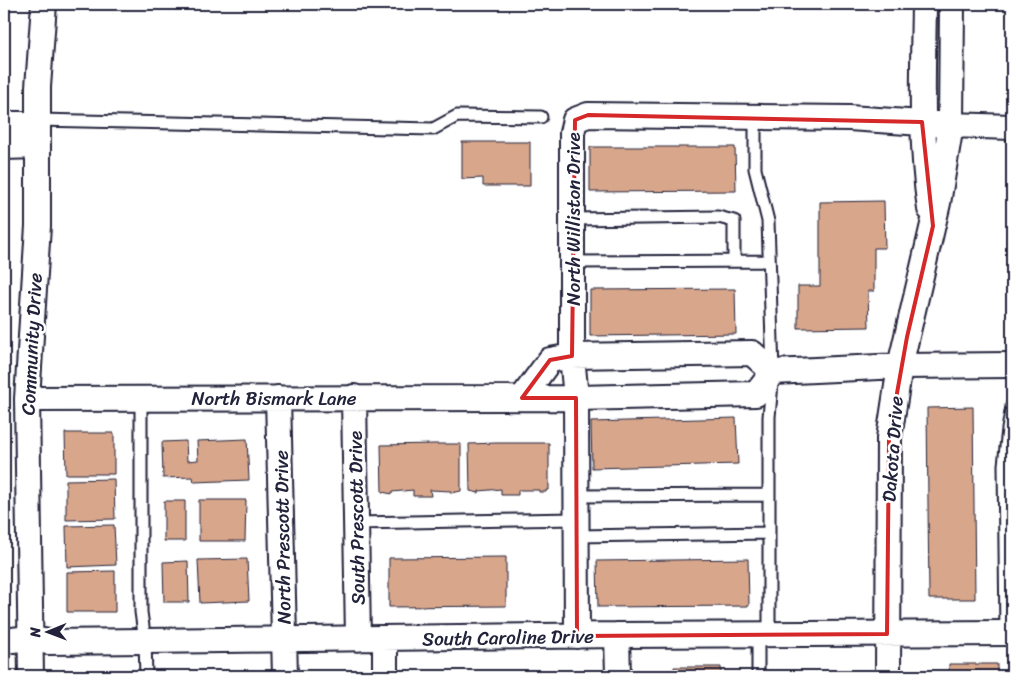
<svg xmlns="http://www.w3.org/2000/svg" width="1016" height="680" viewBox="0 0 1016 680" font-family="Sriracha,sans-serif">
  <rect width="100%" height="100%" fill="#fff"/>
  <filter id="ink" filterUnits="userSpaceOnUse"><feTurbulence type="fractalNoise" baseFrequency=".02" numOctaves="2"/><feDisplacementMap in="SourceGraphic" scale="10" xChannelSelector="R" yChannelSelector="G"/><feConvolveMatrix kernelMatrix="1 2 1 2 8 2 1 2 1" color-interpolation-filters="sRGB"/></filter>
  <g filter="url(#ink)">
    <path fill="#d8a68b" stroke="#22223b" d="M462 142H530V186H483V178L462 179Z
      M590 147H735L736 191 590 192Z
      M884 201 885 248H874V291H868L869 327 798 328V286H820V202Z
      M735 289 736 334 590 336V290Z
      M973 407 975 599H929L927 408Z
      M736 418 738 464 592 468 591 422Z
      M65 433H114V474H66Z
      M247 439 249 480 194 482 193 477 163 478 162 442 186 441 187 461 198 460 197 441Z
      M496 443H549V490H546V492H539V490H518V495H501V489L479 491V493L470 491 469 444Z
      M434 444H461V491L451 493V491L430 490 431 496H413V490L392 492V494L382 492 381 445Z
      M114 479 115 519 66 520V480Z
      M199 500H246L245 541H199Z
      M164 501H185V541H164Z
      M114 525 116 565 67 567 66 526Z
      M506 557V606L389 607V558Z
      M247 559 249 601 200 603 198 560Z
      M748 559 749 606 598 607 597 561Z
      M188 561 189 602H164L163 562Z
      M115 571V612H67V572Z
      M949 664H997V676H949Z
      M674 667H721V676H674Z"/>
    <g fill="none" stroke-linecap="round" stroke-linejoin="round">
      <g stroke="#22223b" stroke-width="15">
        <path id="service" d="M755 117V169L768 221 773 372 769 417V635
          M38 120 433 129 457 116 541 117
          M572 219 718 217 734 221V261
          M573 262 769 261
          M141 398V612L145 641 146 676
          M576 496 769 495
          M356 523 576 519
          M577 536 769 533
          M1006 633 1004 465 1008 429 1012 406
          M758 635V676"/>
      </g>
      <g stroke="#22223b" stroke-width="28">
        <path id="minor" d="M924 4C923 73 920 141 930 209
          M4 124H37
          M4 147 37 146
          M354 397 358 639
          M278 398 285 676
          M522 398 550 360 572 356 752 353 773 372 900 366 1012 365
          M27 399 576 398 756 394 773 372
          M617 635 618 676
          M577 636 576 398 572 356V133L575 120 588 115 849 118 951 125 1012 127
          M385 639V676
          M4 641 29 638 48 642 145 641 617 635 1012 633
          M31 676 27 399 38 226V87L44 4
          M888 676 889 438 900 366 938 203 951 125 952 4"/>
      </g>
      <use href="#service" stroke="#fff" stroke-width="11"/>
      <use href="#minor" stroke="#fff" stroke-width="24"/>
    </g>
  </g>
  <path fill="none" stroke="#d62828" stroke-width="4" stroke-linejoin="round" d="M588 115 922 122 933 226 907 337 889 438 887 634 577 636 576 398H522L550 360 572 356 575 120Z"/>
  <g text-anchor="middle" stroke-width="5" stroke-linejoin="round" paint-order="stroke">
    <g font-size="19" fill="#22223b" stroke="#fff">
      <text transform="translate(573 219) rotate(-90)" y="7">North Williston Drive</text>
      <text transform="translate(31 344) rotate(-87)" y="7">Community Drive</text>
      <text x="274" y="405">North Bismark Lane</text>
      <text transform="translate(892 449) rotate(-86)" y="7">Dakota Drive</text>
      <text transform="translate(356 518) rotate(-91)" y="7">South Prescott Drive</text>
      <text transform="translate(282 537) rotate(-91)" y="7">North Prescott Drive</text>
      <text transform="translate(508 637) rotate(-1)" y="7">South Caroline Drive</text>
    </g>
  </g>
  <rect width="1016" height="680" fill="none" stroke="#fff" stroke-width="20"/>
  <rect x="10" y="10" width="996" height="660" fill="none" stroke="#22223b" stroke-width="2" filter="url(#ink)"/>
  <g transform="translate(48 632) rotate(269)" stroke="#ffffff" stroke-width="4" paint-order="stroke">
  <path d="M0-4L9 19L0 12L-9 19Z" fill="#22223b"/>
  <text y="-8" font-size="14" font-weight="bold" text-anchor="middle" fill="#22223b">N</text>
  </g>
</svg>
